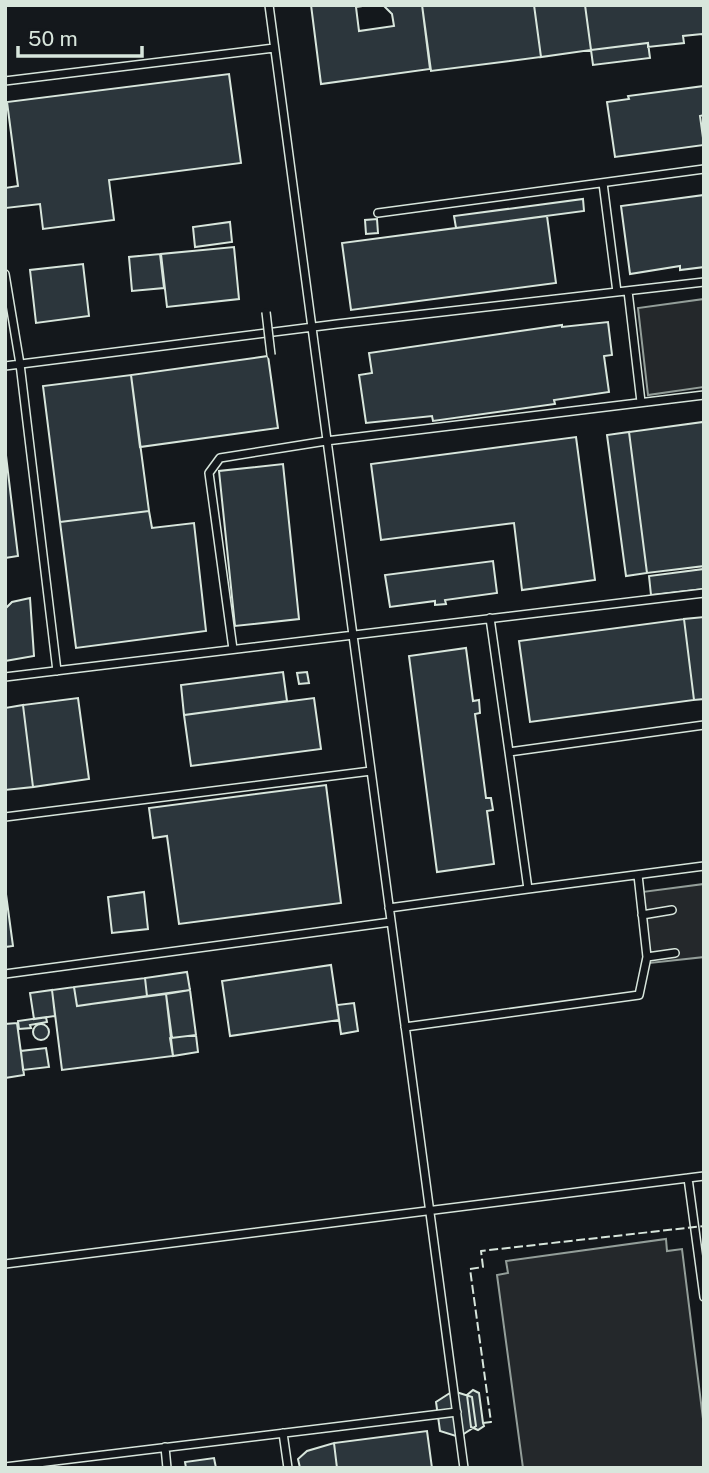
<svg xmlns="http://www.w3.org/2000/svg" width="709" height="1473" viewBox="0 0 709 1473" font-family="'Public Sans',sans-serif">
  <rect width="100%" height="100%" fill="#14181c"/>
  <path fill="#24282b" stroke="#939e99" stroke-width="2" d="M704 299V387L648 395 638 308Z
    M704 884V957L650 963 642 892Z
    M666 1239 667 1251 682 1249 704 1427V1468H523L497 1275 508 1273 506 1261Z"/>
  <path fill="#2c363c" stroke="#d8e6dc" stroke-width="2" d="M311 5H369L356 7 359 31 394 26 392 14 383 5H422L430 69 321 84Z
    M422 5H534L541 57 431 71Z
    M534 5H585L591 50 541 57Z
    M585 5H704V37L702 34 683 36 684 43 648 47V43L591 50Z
    M648 43 650 58 593 65 591 50Z
    M229 74 241 163 109 180 114 220 43 229 40 204 6 208 5 188 18 186 7 102Z
    M704 86V115L700 116 704 145 615 157 607 102 629 99 628 96Z
    M704 195V267L680 270V266L630 274 621 206Z
    M583 199 584 211 456 228 454 216Z
    M547 216 556 283 351 310 342 243Z
    M377 219 378 233 366 234 365 220Z
    M230 222 232 242 195 247 193 227Z
    M234 247 239 299 167 307 161 254Z
    M160 254 164 288 132 291 129 257Z
    M83 264 89 316 36 323 30 270Z
    M608 322 612 355 604 356 609 392 554 400 555 404 433 421 432 416 366 423 359 375 372 373 369 353 562 325V327Z
    M268 356 278 428 140 447 131 375Z
    M131 375 149 511 60 522 43 386Z
    M703 422 704 566 647 573 629 432Z
    M629 432 647 573 626 576 607 435Z
    M576 437 595 580 522 590 514 523 381 540 371 464Z
    M5 447 18 556 5 558Z
    M283 464 299 619 235 626 219 471Z
    M149 511 152 528 194 523 206 631 76 648 60 522Z
    M493 561 497 593 445 600 446 604 435 605V601L390 607 385 575Z
    M704 569V589L651 595 649 576Z
    M30 598 34 656 5 661V609L12 602Z
    M704 617V699L694 700 684 619Z
    M684 619 694 700 530 722 519 641Z
    M466 648 473 701 479 700 480 713 475 714 486 798H491L493 810 487 811 494 864 437 872 409 656Z
    M283 672 287 701 184 715 181 685Z
    M307 672 309 683 299 684 297 673Z
    M78 698 89 779 33 787 23 705Z
    M314 698 321 749 191 766 184 715Z
    M23 705 33 787 5 790V708Z
    M326 785 341 903 179 924 167 836 153 838 149 808Z
    M5 887 13 946 5 947Z
    M144 892 148 929 112 933 108 897Z
    M331 965 339 1020 230 1036 222 981Z
    M187 972 190 990 147 996 145 978Z
    M145 978 147 996 77 1006 74 987Z
    M74 987 77 1006 166 994 173 1056 62 1070 52 990Z
    M52 990 55 1016 34 1019 30 993Z
    M190 990 196 1035 172 1038 166 994Z
    M354 1003 358 1031 341 1034 337 1005Z
    M46 1017 47 1022 30 1025 31 1028 19 1029 18 1021Z
    M17 1023 24 1075 5 1078V1024Z
    M33 1032a8 8 0 1 1 16 0a8 8 0 1 1-16 0Z
    M196 1035 198 1052 173 1056 170 1038Z
    M46 1048 49 1067 23 1070 21 1051Z
    M473 1390 479 1393 483 1423 484 1426 478 1430 471 1427 467 1395Z
    M453 1391 472 1397 476 1426 459 1437 440 1431 436 1402Z
    M427 1431 432 1468H337L334 1443Z
    M334 1443 337 1468H300L298 1459 307 1451Z
    M214 1458 216 1468H186L185 1462Z"/>
  <g fill="none" stroke-linecap="round" stroke-linejoin="round">
    <g stroke="#d8e6dc" stroke-width="10">
      <path id="service" d="M269 5 464 1468
        M5 81 274 48
        M603 183 617 292
        M378 213 704 169
        M5 274 20 364 57 671
        M628 291 641 402
        M5 366 337 324 704 282
        M490 618 509 752
        M233 649 209 473 220 458 326 441 704 395
        M5 677 704 593
        M5 817 371 771
        M528 889 704 866
        M389 908 528 889 509 752 704 725
        M642 915 672 910
        M647 957 675 953
        M5 974 391 922
        M405 1027 639 995 647 957 638 875
        M688 1178 704 1297
        M5 1264 704 1176
        M283 1433 288 1468
        M165 1447 167 1468
        M5 1467 457 1412"/>
    </g>
    <use href="#service" stroke="#14181c" stroke-width="7"/>
    <g stroke="#d8e6dc" stroke-width="10" stroke-linecap="butt">
      <path id="service-bridge" d="M266 312 271 355"/>
    </g>
    <use href="#service-bridge" stroke="#14181c" stroke-width="7"/>
    <path stroke="#d8e6dc" stroke-width="2" stroke-dasharray="9 3.5" stroke-linecap="butt" d="M483 1423 491 1422 470 1269 483 1267 481 1251 704 1226"/>
  </g>
  <rect width="709" height="1473" fill="none" stroke="#d8e6dc" stroke-width="14"/>
  <path d="M18 46v10h124v-10" fill="none" stroke="#d8e6dc" stroke-width="3.5"/>
  <text x="28" y="46" font-size="21" fill="#d8e6dc" stroke="#14181c" stroke-width="5" paint-order="stroke">50 m</text>
</svg>
